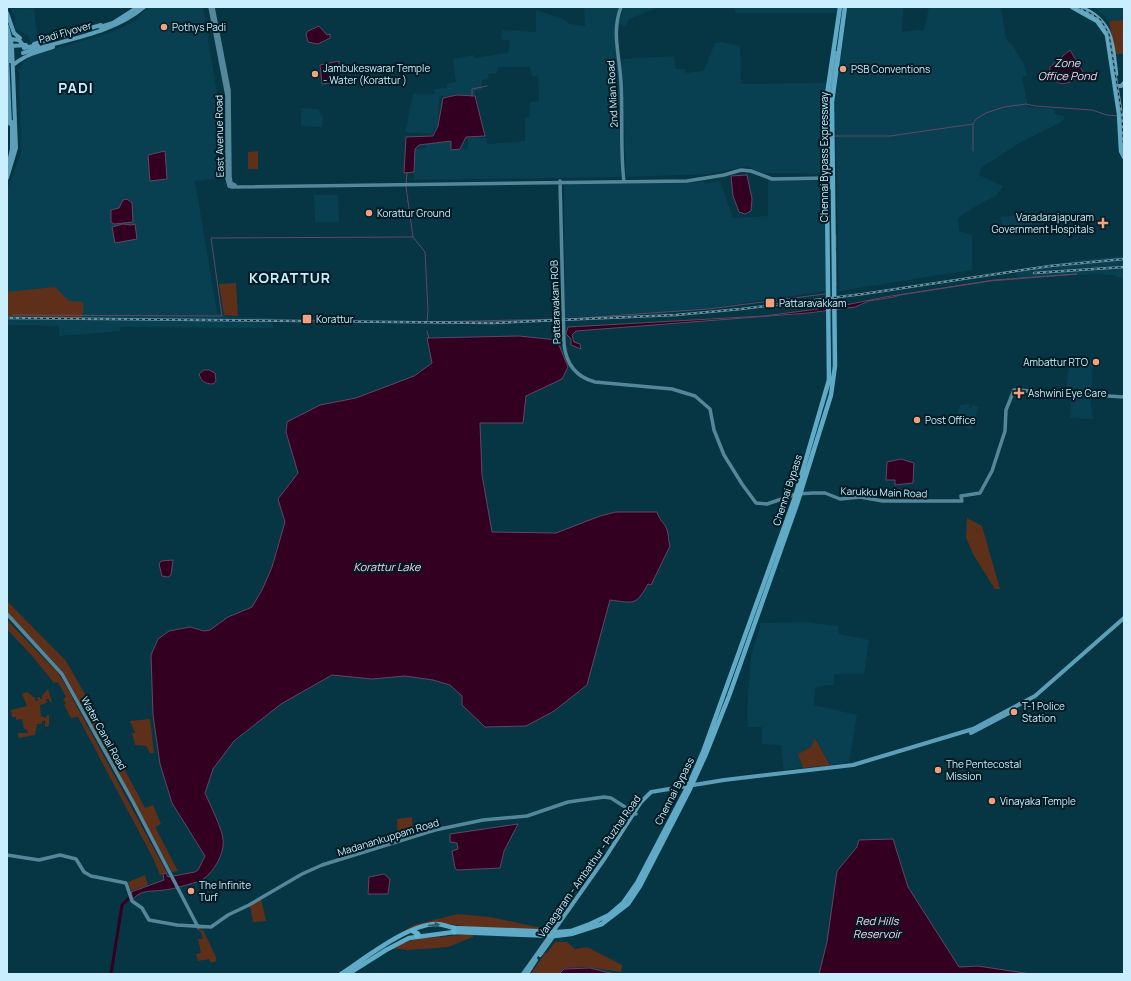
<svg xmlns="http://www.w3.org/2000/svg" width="1131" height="981" viewBox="0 0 1131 981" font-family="Manrope,sans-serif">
  <rect width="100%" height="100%" fill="#063544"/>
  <path fill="#094051" d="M147 7H203L218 100 219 178 195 181 217 313 229 317 272 318 273 328 120 327V331L59 336V326L7 325V190L21 153 19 69 24 62 34 55 112 32 137 20Z
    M584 7H619L615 20V43L620 82 621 177 414 180 415 149 426 148V141H454V150L468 149V138H486L488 144 525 141V118H529L530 102 539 101 538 76H532L530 67H498L497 73 488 74 489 79 482 80V90L475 91V95L439 96 438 128H434L432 134 405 132 413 94H435L434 89 447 88V84L456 82 453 59 474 55 475 58 508 53 510 41 501 39 502 30 536 32V10L563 19 570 24 585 26Z
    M624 7H659L629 19 626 26 618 23Z
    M734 7H838L837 13H736Z
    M848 7H903L902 32 924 30 929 7H1001L1006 39 1012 45 1025 66 1027 76 1022 77 1028 107 1054 109V114L1065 116 1063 121 1019 143 981 168 979 175 1003 186 997 195 971 209 958 218 959 231 972 235V270L839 291 835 100Z
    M1094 7H1124V20L1109 21Z
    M34 8 38 41 30 43 28 35 15 29V17L11 9Z
    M721 42 740 46 741 84 827 83 826 174 763 173 747 166 709 174 626 177 622 59 674 56 676 69H684L686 73 704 71 715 43Z
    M301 108 318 109 323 118 322 127 301 126Z
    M768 179 826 181V291L695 310 565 318 564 186 567 184 688 183 704 181 705 183 720 181 733 218 768 216Z
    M314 195H338L339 222H315Z
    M1027 214 1037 233 1004 235 1000 217Z
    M1124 256V279L1112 275 1094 274 1017 279 1016 270 1080 260Z
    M1070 360H1093L1091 392 1066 390Z
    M1071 396 1090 397 1093 419 1070 418Z
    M969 404V408L971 409 972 405 979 407 972 429 965 428 966 417H959L958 426H955L960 405Z
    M805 622 838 626 839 634 869 640 864 674H834V685L815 687 814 705 857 715 849 762 831 765 815 738 811 747 798 754 802 767 784 770 781 745 762 744V727H748L747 712 751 656 761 623Z"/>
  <path fill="#5e301a" d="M1124 20V54H1115L1109 21Z
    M258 151V169H248V152Z
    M236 283 238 316 224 315 219 284Z
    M55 287 69 301 83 302V314L81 318 7 316V292Z
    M967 518 982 526 1000 589H995L973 554 966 537Z
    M7 601 66 661 90 703 82 707 63 672 7 612Z
    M7 620 58 673 62 679 167 873 160 875 153 858 78 717 71 718 64 705 66 704 63 699 66 697 58 682 54 683 33 657 7 629Z
    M48 689 52 702H50L49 699H46L47 703 40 705 41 716 46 718 47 715H49V726L45 727V721H42V724H37L35 735 19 738 18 733H28L27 730 24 729 22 719 16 720V717H12L11 710 27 706 22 694 27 692 35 698 36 701H38L37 697H40V699H42V696Z
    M92 708 145 808 153 805 161 824 155 827 178 871 172 872 93 727 85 711Z
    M150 719 154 753H150L146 746 135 745 132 733H135L130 721Z
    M815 738 830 765 803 768 798 754 811 747Z
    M412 817 413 835 398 839 397 819Z
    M145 875 148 885 131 891 128 882Z
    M261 898 266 921 253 922 250 906Z
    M458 914 490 917 551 930 484 928 436 923 381 945 414 925Z
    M195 929 203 930 216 957V961L211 963 209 959 198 961 196 954 201 953 198 939H203L201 932Z
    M473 934V937L448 947 437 948 407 950 391 948 402 943 416 939Z
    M555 942H567L575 949 587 947 622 965 621 972 587 967 564 968 558 974H531L545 953H547Z"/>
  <path fill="#302" stroke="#604864" d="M319 26 327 35 330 34V38L318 44 308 42 306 34 308 31Z
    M1070 50 1083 72C1075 79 1066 88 1055 81 1050 77 1049 73 1050 67Z
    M339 61 338 82 322 84 320 65Z
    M457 95 475 96 485 136 466 137 460 149 451 150V141L419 145 415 149 414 172 404 173 406 137 433 136 438 126 443 98Z
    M165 151 167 179 150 181 148 155Z
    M747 175 752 199 751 211 745 214 739 212 733 196 731 176Z
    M127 199 132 203 133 222 114 224 111 222V210L119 208 123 200Z
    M123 224 131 225 135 224 137 239 115 243 112 227Z
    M1077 274 990 281 900 295 894 297 869 301 855 307 808 313 576 331 572 335 574 342 580 344 581 349 571 345V339L566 334 568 327 764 316 841 306 885 297 994 280Z
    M519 336 557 340 568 367 562 379 526 396 523 423H480L482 475 492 532 556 533 600 516 616 512H657C659 520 665 523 667 530 669 535 668 540 670 546L651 585 648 584C636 606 634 603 610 600L587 685 554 711 526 726 485 727 462 705V696L450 685 433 680 405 676 372 679 332 675 281 704 234 741 213 769 205 793C210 805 222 828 223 839 225 854 213 874 200 881 194 883 170 890 164 890 152 892 142 889 133 899L131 892 164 880 163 874 166 873 168 877 195 872 198 870 205 856 172 803 160 764 153 715 151 655 158 639 169 631 190 627 204 631 210 630 228 617 252 607 262 590 272 567 285 522 278 499 298 473 286 432 287 422 320 405 356 398 414 376 432 363 427 338Z
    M204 370H209L215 373 216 381 213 384C205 384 201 381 199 374Z
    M901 459 914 463 913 483 895 485V480H886L887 462Z
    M173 560 171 575 168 577 162 576 159 564 161 561Z
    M518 824 504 851 500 868 457 870 455 868 452 851 458 849 457 843 450 842V834Z
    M893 839 908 887 959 967 978 966 1031 974H819L827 942 837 871 857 847 859 840Z
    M384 874 390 879 388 894H368L369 877Z
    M590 968 614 974H559L564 969Z"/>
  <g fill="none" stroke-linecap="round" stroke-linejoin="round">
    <path stroke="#604864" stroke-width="1" d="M472 96V89L487 86
      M1124 115V116
      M835 136H890L973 124
      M973 151V124L976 119 986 113 1004 107 1026 104 1035 106 1092 110 1107 115 1118 116
      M406 184 407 173
      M406 187 413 237 425 252 428 311 427 322 562 319
      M836 235V248
      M836 251V286
      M13 315 222 316 211 238 413 237
      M567 319 708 309 825 294
      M427 331 429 338"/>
    <path stroke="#302" stroke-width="3" d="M111 974 122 905 131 896"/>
    <path stroke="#55879a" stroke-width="3.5" d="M210 7 227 96V178L229 186 232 187 687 181 724 175 741 170 751 171 772 179 828 178
      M213 7 229 90 230 177 231 183 235 185
      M621 7C611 32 620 57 621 83 623 115 620 149 624 182
      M560 181 564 344C566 363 576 377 595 382L672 389 695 396 710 409 714 430 724 455 742 484 756 503 767 504 796 494 813 493H825L840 499 860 497 883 501H962L961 496 980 493 992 471 1005 431 1006 410 1014 390 1124 397
      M7 614 62 674 133 802 198 927
      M7 855 39 860 60 855 76 859 84 872 91 876 126 883 132 901 142 908 149 920 177 925 211 927 228 915 249 905 302 874 322 865 435 830 483 820 527 816 568 802 604 797 611 798 636 814"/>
    <path stroke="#5d9fb8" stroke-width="4" d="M7 13 14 33 20 38
      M7 26 12 46 16 148 7 178
      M100 27 113 23 138 7
      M7 39 10 61
      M10 39 19 40 24 46
      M34 44 101 25
      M12 46 26 45
      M24 48 38 45
      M23 53C64 39 111 35 144 7
      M7 57 10 124
      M13 65C25 55 39 51 53 47
      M1118 86H1121L1124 83
      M832 88 836 53
      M7 171 12 149V122
      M827 190 830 187V89
      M971 733 1011 712
      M540 955 555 934
      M523 974 605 858 641 802 651 792 724 780 853 765 973 729 1035 696 1124 618
      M527 974 536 960"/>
    <path stroke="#60aac6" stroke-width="4.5" d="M1072 7 1097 21 1107 35 1119 114 1121 151 1124 157
      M1080 7C1113 21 1112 42 1116 74
      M341 974C364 959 408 924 436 924 443 924 448 927 454 928L557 932 571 931 590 924 609 915 623 903 637 883 690 782 703 752 795 497 829 380 826 101 840 7
      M348 974 386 950 409 938 454 932 555 936 571 934 602 924 628 904 640 886 689 791 706 754 729 696 797 504 831 395 835 366 832 102 845 7"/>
    <path stroke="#64b4d3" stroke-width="5" d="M413 931 418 934 417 936
      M454 932V928"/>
    <g stroke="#6792a1" stroke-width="2.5">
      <path id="rail" d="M1078 7 1092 14 1101 20 1109 34 1122 116 1124 156
        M1034 273 1124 267
        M7 318 492 323 676 315 741 309 863 294 1050 266 1124 259"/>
    </g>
    <use href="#rail" stroke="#021b24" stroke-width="1" stroke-dasharray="3" stroke-linecap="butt"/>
  </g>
  <defs><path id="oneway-solid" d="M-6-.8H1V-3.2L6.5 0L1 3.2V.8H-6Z"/></defs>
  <use fill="#2c5b6d" href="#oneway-solid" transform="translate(434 925) rotate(-5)"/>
  <g fill="#f1a17d" stroke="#021b24" stroke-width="1.5">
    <circle cx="164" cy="27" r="4"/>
    <circle cx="843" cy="69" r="4"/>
    <circle cx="315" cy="74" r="4"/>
    <circle cx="369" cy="213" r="4"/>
    <path d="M1101 217h4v4h4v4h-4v4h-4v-4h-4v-4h4z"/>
    <rect x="765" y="298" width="10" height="10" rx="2"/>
    <rect x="302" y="314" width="10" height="10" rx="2"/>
    <circle cx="1096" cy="362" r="4"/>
    <path d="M1017 387h4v4h4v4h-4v4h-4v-4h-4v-4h4z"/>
    <circle cx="917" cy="420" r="4"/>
    <circle cx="1014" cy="712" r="4"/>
    <circle cx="938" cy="770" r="4"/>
    <circle cx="992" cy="801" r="4"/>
    <circle cx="191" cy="891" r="4"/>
  </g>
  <g text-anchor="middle" stroke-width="4" stroke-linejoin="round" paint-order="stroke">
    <g font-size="10" fill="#c9effe" stroke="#021b24" text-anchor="start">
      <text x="172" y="31">Pothys Padi</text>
      <text x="323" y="72">Jambukeswarar Temple<tspan x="323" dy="12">- Water (Korattur )</tspan></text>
      <text x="851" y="73">PSB Conventions</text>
      <text x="377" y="217">Korattur Ground</text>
      <text x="1094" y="221" text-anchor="end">Varadarajapuram<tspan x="1094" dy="12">Government Hospitals</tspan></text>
      <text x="779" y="307">Pattaravakkam</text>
      <text x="316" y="323">Korattur</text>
      <text x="1088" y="366" text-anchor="end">Ambattur RTO</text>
      <text x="1028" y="397">Ashwini Eye Care</text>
      <text x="925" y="424">Post Office</text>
      <text x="1022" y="710">T-1 Police<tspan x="1022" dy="12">Station</tspan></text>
      <text x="946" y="768">The Pentecostal<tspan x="946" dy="12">Mission</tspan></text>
      <text x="1000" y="805">Vinayaka Temple</text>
      <text x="199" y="889">The Infinite<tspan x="199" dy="12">Turf</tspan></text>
    </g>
    <g font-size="10" fill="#c9effe" stroke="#021b24">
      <text transform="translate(65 32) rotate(-16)" y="4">Padi Flyover</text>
      <text transform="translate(612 94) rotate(-93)" y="4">2nd Mian Road</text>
      <text transform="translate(219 136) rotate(-91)" y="4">East Avenue Road</text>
      <text transform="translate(824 157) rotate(-90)" y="4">Chennai Bypass Expressway</text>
      <text transform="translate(555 302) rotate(-92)" y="4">Pattaravakam ROB</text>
      <text transform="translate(787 490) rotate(-72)" y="4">Chennai Bypass</text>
      <text transform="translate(884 492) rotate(2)" y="4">Karukku Main Road</text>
      <text transform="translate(104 733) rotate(61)" y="4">Water Canal Road</text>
      <text transform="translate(674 791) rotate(-63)" y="4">Chennai Bypass</text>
      <text transform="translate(388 837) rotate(-17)" y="4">Madanankuppam Road</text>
      <text transform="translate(589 866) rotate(-55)" y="4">Vanagaram - Ambathur - Puzhal Road</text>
    </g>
    <g font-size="11" font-style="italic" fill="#fdcfe8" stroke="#021b24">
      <text x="1067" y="67">Zone<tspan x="1067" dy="13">Office Pond</tspan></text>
      <text x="387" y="571">Korattur Lake</text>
      <text x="877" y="925">Red Hills<tspan x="877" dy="13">Reservoir</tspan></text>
    </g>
    <g font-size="14" font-weight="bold" letter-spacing="1" fill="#c9effe" stroke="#021b24">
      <text x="76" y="93">PADI</text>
      <text x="290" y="283">KORATTUR</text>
    </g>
  </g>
  <rect width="1131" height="981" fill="none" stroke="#c9effe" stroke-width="16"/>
</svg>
